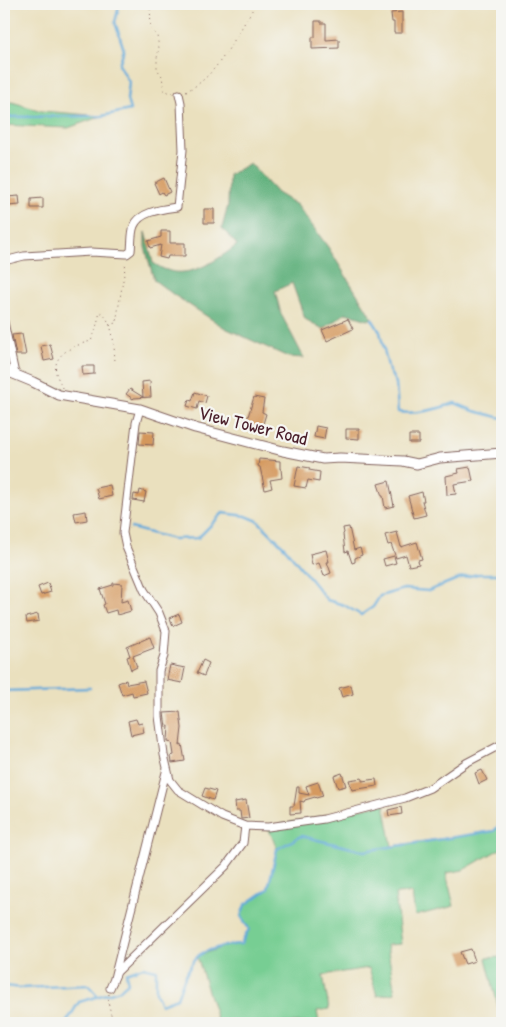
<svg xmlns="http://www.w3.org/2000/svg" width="506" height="1027" viewBox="0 0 506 1027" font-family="'Patrick Hand',sans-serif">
  <rect width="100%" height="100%" fill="#f6f6f2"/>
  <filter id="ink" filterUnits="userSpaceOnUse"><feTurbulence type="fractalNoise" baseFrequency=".02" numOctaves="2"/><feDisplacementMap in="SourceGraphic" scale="10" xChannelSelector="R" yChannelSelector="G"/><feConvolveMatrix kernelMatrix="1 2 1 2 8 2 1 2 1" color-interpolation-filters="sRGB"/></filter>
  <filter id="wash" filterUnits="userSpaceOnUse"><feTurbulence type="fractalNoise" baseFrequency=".0096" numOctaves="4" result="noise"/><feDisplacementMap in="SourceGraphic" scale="20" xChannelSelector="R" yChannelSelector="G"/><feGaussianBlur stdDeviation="1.12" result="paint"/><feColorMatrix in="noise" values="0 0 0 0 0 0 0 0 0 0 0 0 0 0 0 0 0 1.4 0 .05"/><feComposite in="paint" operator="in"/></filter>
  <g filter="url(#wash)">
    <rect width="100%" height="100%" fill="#eae0be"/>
    <path fill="#77ce93" stroke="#60765f" d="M12 102 42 111 102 116 68 128 4 125V103Z
      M384 804 392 846 493 831 502 825V852L500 849 463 870 446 873 454 906 415 916 412 893 395 894 401 944 387 945 395 993 377 996 369 968 323 975 329 1009 317 1011 319 1023H218L197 956 229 945 241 944 249 930 241 916 245 905 268 889 277 849 268 827Z
      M502 957V1022L486 958Z"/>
    <path fill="#61b17d" stroke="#566854" d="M250 163 277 193 297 205 328 247 372 318 368 320 346 313 323 329 305 319 292 283 275 291 281 314 304 358 288 357 225 328 174 295 154 280 145 247V232L153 263C157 265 162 269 167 270 190 279 219 259 237 245L222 228 228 205 229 175Z"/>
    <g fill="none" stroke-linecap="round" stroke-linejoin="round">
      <path stroke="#64aada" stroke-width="2.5" d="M4 117 102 116 130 110 127 100 129 82 119 64 124 50 115 22 119 6 123 4
        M372 319 380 332 389 371 396 383 398 412C417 415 438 409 455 403L474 411 502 418
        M131 528 173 539 198 538 223 513 246 516 258 521 286 549 327 600 344 605 361 615 373 607 380 596 404 589 428 591 460 578 478 574H502
        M4 691 90 688
        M4 986 22 988 88 985 98 996
        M66 1023 79 1002 120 990 128 983 126 973 143 967 156 970V993L161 1004 177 998C182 984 187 969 196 958 202 950 230 944 241 944L249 929 241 916 245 905 268 889 277 849 301 836 364 851 494 831 502 822"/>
    </g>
    <g id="blocks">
      <path fill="#d4975c" d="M402 12V33H394V22H392L391 13Z
        M315 21H321V23H326V40L339 39V48L312 49V37H315Z
        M164 178 170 192 164 195 162 192 159 194 154 183Z
        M19 196 20 205 8 206 7 197Z
        M43 198V208H31V199Z
        M204 209H214V223H204Z
        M161 231H170V243H185V256H168L167 259 159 257 161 245 150 248 148 241 161 237Z
        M348 319 353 329 327 341 322 330Z
        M22 334 26 355H16L12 335Z
        M50 344 54 359 44 361 41 346Z
        M82 366H94V374L83 375Z
        M150 381 151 397 134 398 133 399 126 394 130 389 143 397 142 382Z
        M195 392 207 396 205 403 199 401 197 409 187 406 189 400 192 401Z
        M254 397 264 399 262 412 266 414 262 427 246 423Z
        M316 426 326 428 324 439 314 437Z
        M346 429H359V439L346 438Z
        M140 431 154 432 153 445 139 444Z
        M409 435H419V443H409Z
        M259 459 280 461V469H281L282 478 270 480 272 488 265 490 260 467 258 466Z
        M298 466 310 468 309 470 320 472 319 482 308 480 306 488 294 486Z
        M470 467 473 481 454 484 456 494 447 495 446 476 459 473 458 469Z
        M389 481 394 506 385 508 383 496H382L378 484Z
        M110 485 112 496 99 499 96 488Z
        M140 490 146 492 144 502 133 500 134 494 139 495Z
        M422 492 424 501H422L426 515 414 518 408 496Z
        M86 511 87 520 76 522 74 513Z
        M349 527 354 550 360 548 362 555 355 558V562L352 563 348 551 345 552 343 534 344 533 343 528Z
        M397 532 401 547 417 542 422 559 418 560 419 564 409 566 406 555 396 558 391 544 388 545 385 535Z
        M326 550 329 562H327L331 573 324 576 319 563 312 565 310 554Z
        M394 556 396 563 385 566 383 559Z
        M48 583 51 592 41 595 38 587Z
        M113 583 122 584 121 602 128 600 131 611 117 615 116 610 106 613 103 605 105 604 100 589 113 585Z
        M38 614 39 621 27 623 26 617Z
        M179 614 182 622 173 626 170 618Z
        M150 637 154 648 133 656 137 667 131 670 127 657 130 656 127 647Z
        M203 660 209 663 204 676 197 673Z
        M170 665 185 668 182 683 167 680Z
        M126 680 127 684 144 681 147 693 133 696 132 692 122 695 118 683Z
        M351 685 353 694 342 697 339 688Z
        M180 712 182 728 180 745 182 744 185 761 172 763 171 756 174 755 172 742 168 741 169 726 166 727 164 713Z
        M136 719 138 724 142 723 144 732 131 735 128 721Z
        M482 770 487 780 479 784 475 773Z
        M342 773 346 786 338 788 334 776Z
        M362 778V781L376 779 377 786 352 790 349 780Z
        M318 782 323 796 316 798 315 797 305 800 304 802 300 801 301 813 290 814V806H294L297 787H299V793L309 795 306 786Z
        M205 788 216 791 213 800 202 796Z
        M246 800 249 818 241 819 240 811H236L235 802Z
        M401 807 402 814 389 816 388 810Z
        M471 949 475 961 465 964 460 952Z"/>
    </g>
  </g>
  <g filter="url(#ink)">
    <use href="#blocks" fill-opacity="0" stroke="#82635e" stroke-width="1"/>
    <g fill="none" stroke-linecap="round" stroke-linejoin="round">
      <g stroke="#82635e" stroke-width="9">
        <path id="minor" d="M4 261 24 256 91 252 127 254 131 251C132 243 131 233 134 226 140 211 164 209 177 207L183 150 181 103 179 94
          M4 322 15 374
          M140 409 136 423 123 533 126 547 144 590 159 613 166 631 164 656 159 671V716L164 755 170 780 178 790 222 817 245 826 268 827 324 819 405 798 430 788 466 763 502 744
          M113 982 167 768
          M110 988 117 972 226 866 243 843 245 826"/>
      </g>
      <g stroke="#82635e" stroke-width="11">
        <path id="tertiary" d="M4 370 33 382 59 395 140 409 195 428 283 451 323 459 340 458 403 461 417 464 440 458 502 453"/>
      </g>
      <path stroke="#82635e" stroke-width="1" stroke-dasharray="1 4" stroke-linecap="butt" d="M150 4 151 29 157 36 159 48 157 58V69L162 76 164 91 173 93
        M186 91C217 78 238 32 256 4
        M110 326 111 324 116 323 126 262
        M62 388C61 383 57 378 56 373 52 353 76 345 91 341L95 332 100 312C114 321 114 346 115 362
        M109 994 108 1001 113 1023"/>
      <use href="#minor" stroke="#fff" stroke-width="7"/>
      <use href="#tertiary" stroke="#fff" stroke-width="9"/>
    </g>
  </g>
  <g text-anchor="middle" stroke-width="4.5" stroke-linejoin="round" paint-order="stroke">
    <g font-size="19" fill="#4a1f2b" stroke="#f6f6f2">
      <text transform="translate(253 425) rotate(14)" y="7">View Tower Road</text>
    </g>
  </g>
  <rect width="506" height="1027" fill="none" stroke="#f6f6f2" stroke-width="20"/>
</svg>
